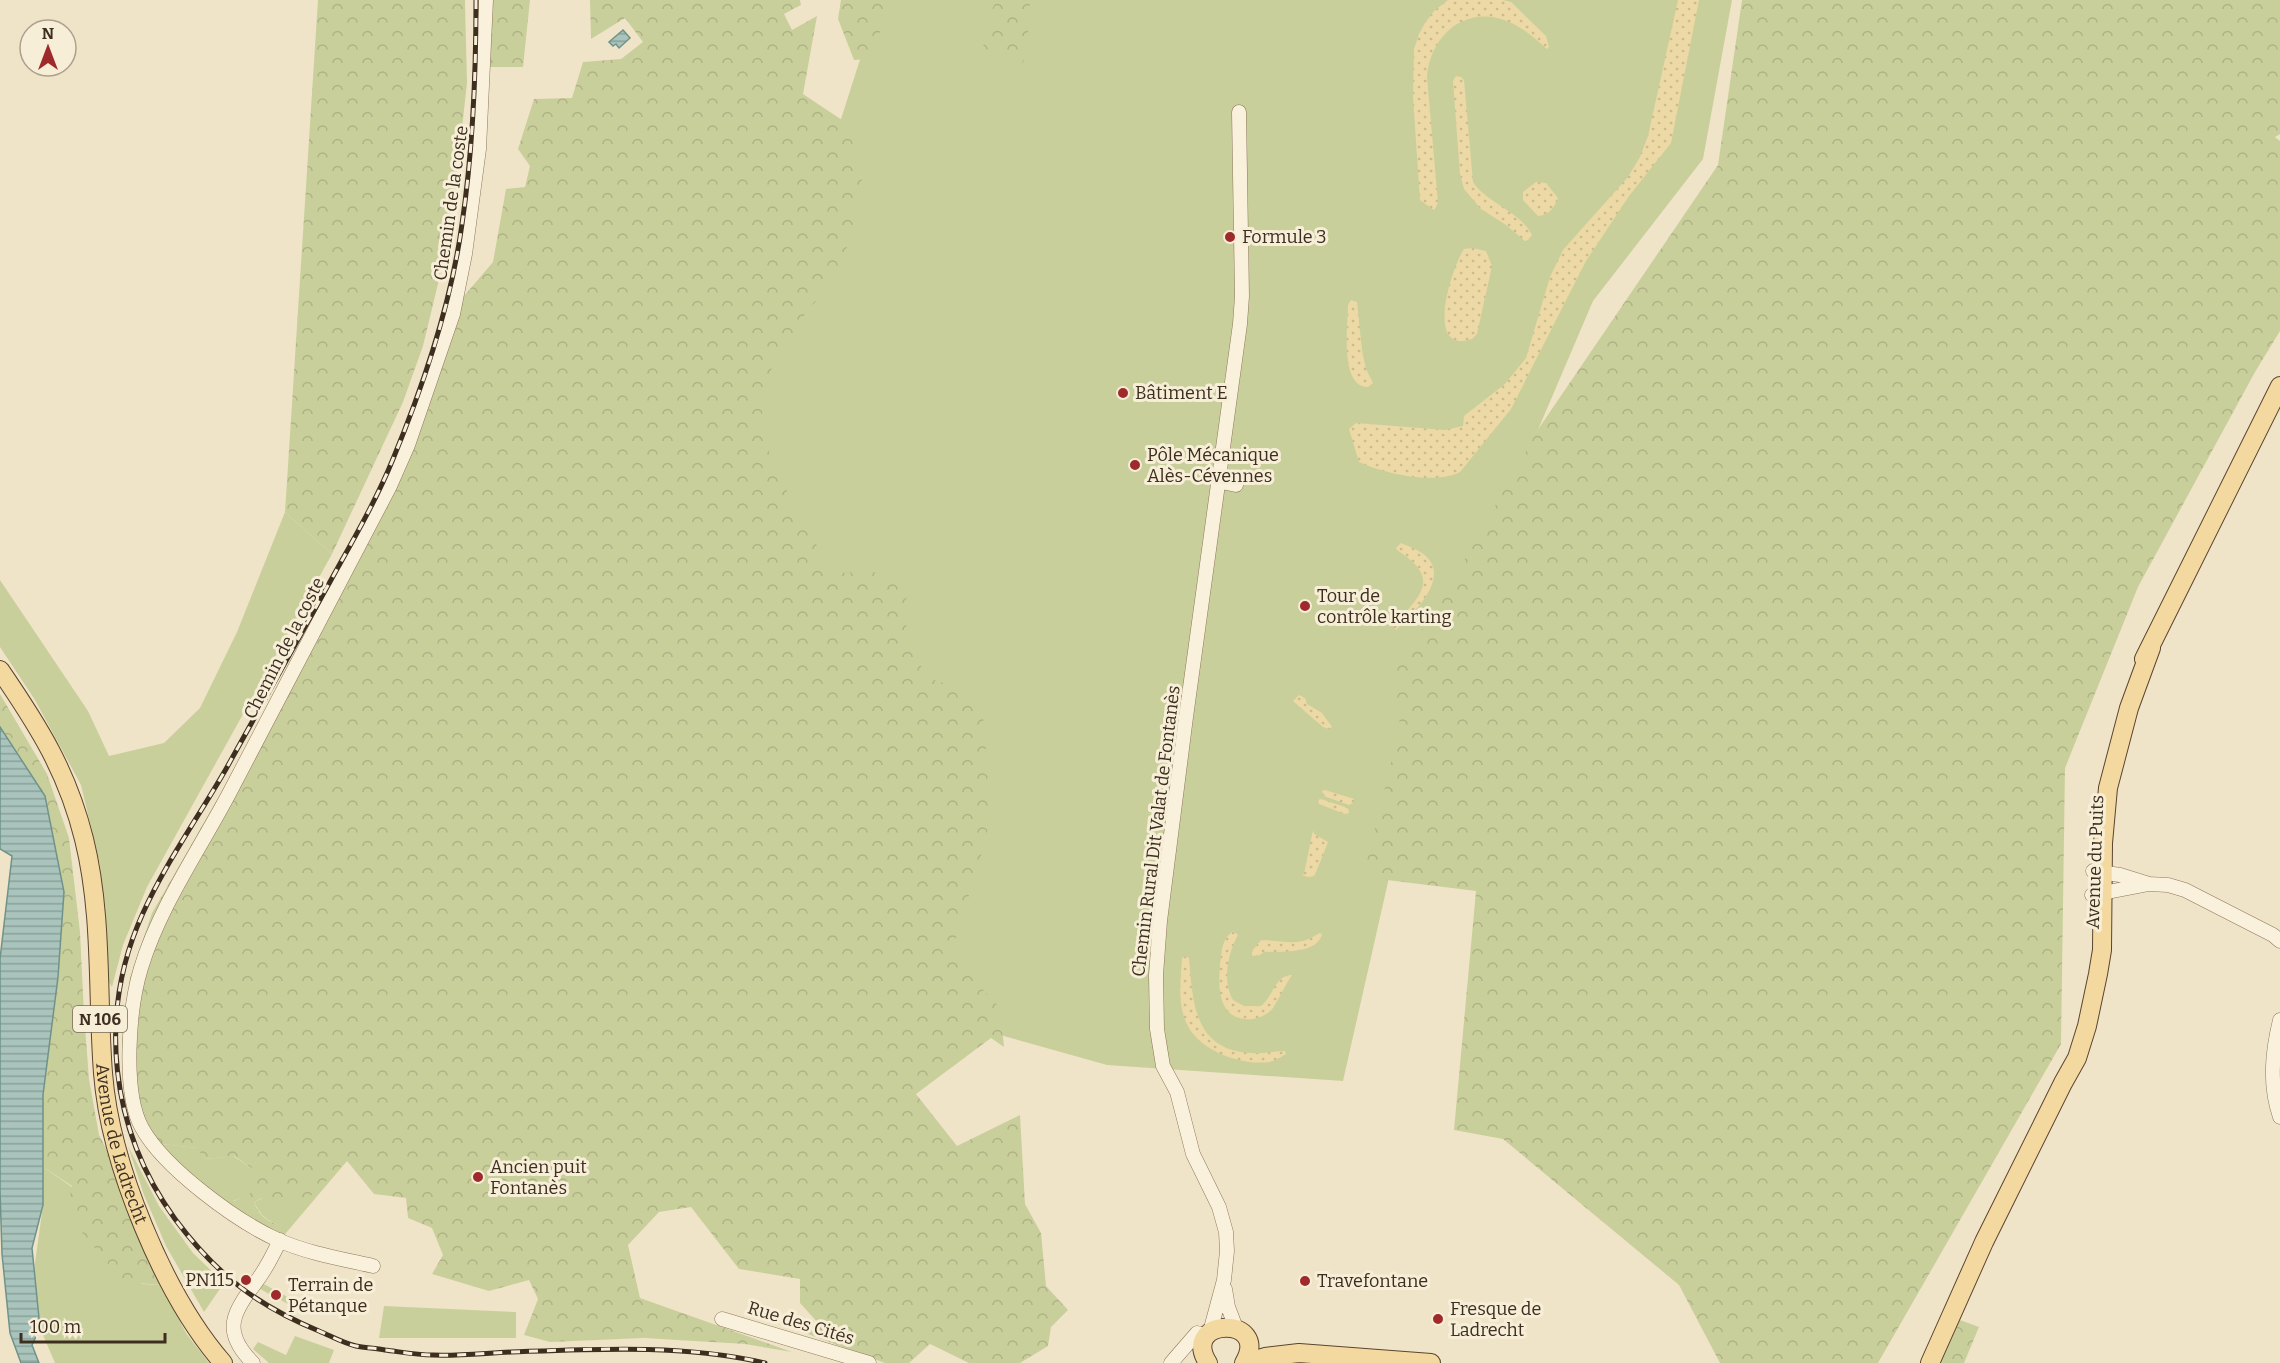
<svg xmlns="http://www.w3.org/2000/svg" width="2280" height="1363" viewBox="0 0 2280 1363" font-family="Bitter,serif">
  <defs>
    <pattern id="forest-crowns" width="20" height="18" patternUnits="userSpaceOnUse" patternTransform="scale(1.5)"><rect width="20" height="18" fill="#c9cf9b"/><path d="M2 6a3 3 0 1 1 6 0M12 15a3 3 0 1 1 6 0" fill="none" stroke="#aeb285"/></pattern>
    <pattern id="sand-dots" width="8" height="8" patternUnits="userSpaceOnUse" patternTransform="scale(1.5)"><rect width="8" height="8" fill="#ecd9a5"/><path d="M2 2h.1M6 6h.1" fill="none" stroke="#cbbb8e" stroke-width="1.8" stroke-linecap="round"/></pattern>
    <pattern id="water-rules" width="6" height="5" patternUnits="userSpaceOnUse" patternTransform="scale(1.5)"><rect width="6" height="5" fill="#a9c4bc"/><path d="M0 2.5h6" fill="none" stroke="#8ba098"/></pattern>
  </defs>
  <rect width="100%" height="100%" fill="#f0e4c8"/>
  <path fill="#c9cf9b" d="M879 0H1732L1703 159 1593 301 1484 556 1424 723 1343 1081 1107 1065 979 1029 819 826 745 373 819 188Z
    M285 512 332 554 147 887 123 945 112 987 108 981 100 865 81 785 35 700 0 647V580L88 711 109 756 164 743 200 708 237 632Z
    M144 1142 198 1148 205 1159 233 1156 253 1169V1193L233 1201 271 1230 281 1226C266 1220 261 1216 254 1202L347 1161 280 1240Z
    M128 1146 159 1206 193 1253 224 1283 204 1312 166 1246 144 1195Z
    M43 1167 72 1187 142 1284 161 1285 186 1333 209 1363H55L40 1328 34 1270 43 1205Z
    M262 1283 293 1300 290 1305 260 1289Z
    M384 1306 516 1312V1338H379Z
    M295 1336 334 1350 329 1363H269L253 1349 258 1342 286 1355Z"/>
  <path fill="url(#forest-crowns)" d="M318 0H465V4L467 83 456 182 443 263 423 346 403 402 332 554 285 512Z
    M484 0H530L523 67H483Z
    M590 0H800L801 5 784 14 792 30 817 16 803 94 848 124 863 186 839 276 807 311 771 370 761 420 772 464 832 573 874 572 911 592 900 608 925 677 958 688 982 706 989 781 987 836 956 938 954 959 979 955 969 975 1000 1008 1004 1047 991 1038 916 1094 957 1146 1020 1115 1025 1204 1041 1233 1046 1286 1068 1310 1051 1327 1048 1346 1020 1363H969L930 1344 909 1363H885L800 1331 819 1324 800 1303V1279L739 1269 691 1207 659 1212 628 1245 640 1298 792 1352 745 1344 644 1338 550 1342 524 1335 538 1299 529 1280 489 1291 432 1274 443 1255 432 1228 408 1218 406 1198 374 1194 347 1161 312 1195 270 1208 262 1198 254 1202C260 1217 267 1221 282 1226L271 1230 232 1202 253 1192V1169L234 1156 205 1159 197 1148 144 1142 135 1122 122 1044 130 978 152 913 253 737 390 486 464 296 493 262 506 189 525 187 530 166 518 149 534 99 572 98 583 62 621 59 643 42 625 18 591 39Z
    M841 0H887L882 27 869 59 854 60 838 19Z
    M996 0H1030L1027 47 1022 66 983 48 989 18Z
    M1742 0H2280V134L2275 137 2280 141V331L2255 372 2138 587 2065 768 2061 1044 1878 1363H1720L1679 1285 1503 1139 1454 1130 1476 891 1363 877 1400 727 1393 658 1430 621 1539 428 1718 165Z
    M0 694 47 774 69 838 80 932 84 1014 89 1079 99 1135 108 1152 123 1201 161 1285 123 1282 66 1213 72 1186 43 1167V1095L58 977 64 892 45 796 0 727Z
    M1960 1320 1979 1327 1964 1363H1941Z"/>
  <path fill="url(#sand-dots)" d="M1448 0H1503L1511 2 1546 36 1549 47 1547 49C1534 37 1521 26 1504 20 1463 6 1430 37 1427 77L1438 203 1434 210 1420 200 1413 97 1414 49 1419 34 1425 23 1434 11Z
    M1678 0H1699L1671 143 1629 196 1586 261 1511 409 1460 472C1435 485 1385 474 1359 462L1349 429 1356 423 1445 430 1463 426 1464 416 1505 384 1526 358 1550 277 1563 250 1628 177 1640 157 1648 136Z
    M1456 76 1461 77 1464 80 1473 182C1488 204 1520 211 1532 235L1528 240 1525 241 1506 225 1481 209 1464 189 1460 174 1453 81Z
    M1536 182 1546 183 1558 198C1555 207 1548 216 1538 216L1523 200V192Z
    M1472 248 1486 251 1492 266 1477 334 1472 339C1423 355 1452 267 1464 249Z
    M1351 300 1357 302 1362 350 1366 369 1373 383 1368 387C1339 387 1348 324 1348 305Z
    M1401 543C1408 546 1416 549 1422 553 1454 575 1414 613 1396 630L1393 626C1421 595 1442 579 1397 550L1396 548Z
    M1299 695 1305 698 1307 704 1322 713 1332 727 1329 729 1323 727 1293 701Z
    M1325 790 1354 799V802L1349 805 1324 796 1322 791Z
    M1321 799 1348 808 1349 813 1345 814 1319 804 1318 800Z
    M1313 830 1314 834 1328 842 1315 875C1311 878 1307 877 1302 875L1304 874Z
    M1233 931 1238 935C1228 953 1222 981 1233 1000L1244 1006H1261C1273 997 1275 975 1292 975 1285 985 1280 997 1273 1008 1269 1014 1260 1018 1253 1019 1218 1022 1218 989 1220 965 1222 950 1221 941 1233 931Z
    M1319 933 1322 934C1317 955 1280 951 1264 952L1260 955 1252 956V951L1261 940C1283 940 1299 948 1319 933Z
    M1186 956 1189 958C1193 1004 1194 1051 1253 1053 1264 1054 1274 1051 1285 1051L1286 1054C1281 1057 1275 1061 1269 1062 1241 1066 1197 1050 1186 1022 1177 1002 1181 978 1182 958Z"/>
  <path fill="url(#water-rules)" stroke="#6f938a" stroke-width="1.5" d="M623 30 630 38 619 48 616 44 613 46 609 42Z
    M0 727 45 796 64 892 58 977 43 1095V1205L32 1248 40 1328 32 1345 39 1363H21L10 1333 2 1254 0 1191V959L12 856 0 849Z"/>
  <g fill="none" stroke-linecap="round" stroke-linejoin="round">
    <g stroke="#8d765c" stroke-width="15">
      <path id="minor" d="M1217 481 1236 485
        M2093 871 2120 875 2149 884 2168 885 2185 890 2273 935 2280 941
        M2092 895 2149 884
        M2280 1020C2272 1053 2269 1085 2280 1117
        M373 1266C342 1259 307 1253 278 1240 236 1221 164 1168 142 1128 122 1092 129 1007 141 968 160 905 202 846 232 788 285 687 337 587 390 486L408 445 453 314 465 254 479 149 486 0
        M1225 1289 1228 1307 1236 1328
        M722 1319 869 1363
        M1210 1332 1224 1280 1227 1251 1226 1232 1219 1207 1193 1154 1177 1092 1163 1066 1157 1029 1156 975 1160 921 1186 717 1240 324 1242 296 1239 112
        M253 1363C221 1331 233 1313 256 1282 266 1269 273 1255 280 1240
        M1171 1363 1197 1333 1206 1336"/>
    </g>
    <g stroke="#5b4430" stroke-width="20">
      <g id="major">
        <path d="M2144 659 2280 386"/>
        <path id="s1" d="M0 670C39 727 67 771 84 839 103 915 97 996 103 1073 110 1164 164 1295 223 1363"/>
        <path d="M1208 1363C1179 1317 1272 1315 1244 1363"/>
        <path d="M1245 1363 1265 1357 1299 1353 1431 1363"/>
        <path d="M1930 1363 1984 1242 2063 1083 2077 1058 2087 1026 2098 974 2102 950 2103 843 2108 788 2129 708 2151 648"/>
      </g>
    </g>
    <use href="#minor" stroke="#faf1dc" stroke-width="14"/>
    <use href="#major" stroke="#f3d9a0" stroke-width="18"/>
    <g stroke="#3d2e20" stroke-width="5">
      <path id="rail" d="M476 0C476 75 473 150 462 224 451 305 424 384 393 459 376 501 353 540 331 580 296 643 261 706 226 769 199 816 165 864 143 913 97 1014 110 1129 175 1219 216 1274 256 1305 319 1331 331 1336 343 1343 356 1346 365 1348 375 1348 385 1350 401 1352 417 1355 433 1355 459 1356 486 1353 511 1352 595 1349 683 1344 765 1363"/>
    </g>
    <use href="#rail" stroke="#f7eed8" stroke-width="3" stroke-dasharray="9" stroke-linecap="butt"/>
  </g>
  <g fill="#9e2a2b" stroke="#f7eed8" stroke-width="2">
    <circle cx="1230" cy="237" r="6"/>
    <circle cx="1123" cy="393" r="6"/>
    <circle cx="1135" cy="465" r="6"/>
    <circle cx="1305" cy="606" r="6"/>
    <circle cx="478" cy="1177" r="6"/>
    <circle cx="246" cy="1280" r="6"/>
    <circle cx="1305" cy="1281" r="6"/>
    <circle cx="276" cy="1295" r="6"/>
    <circle cx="1438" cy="1319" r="6"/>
  </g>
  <g text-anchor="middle" stroke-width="6" stroke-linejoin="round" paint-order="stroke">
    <rect fill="#f7eed8" stroke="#756857" stroke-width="1.5" x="73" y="1006" width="54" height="26" rx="4.5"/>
    <g font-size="16" font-weight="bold" fill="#3d2e20">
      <text x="100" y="1025">N 106</text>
    </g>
    <g font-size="18" fill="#3d2e20" stroke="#f7eed8">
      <text transform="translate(451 203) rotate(-82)" y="6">Chemin de la coste</text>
      <text transform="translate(284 648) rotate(-63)" y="6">Chemin de la coste</text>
      <text transform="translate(1156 831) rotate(-83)" y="6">Chemin Rural Dit Valat de Fontanès</text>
      <text transform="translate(2095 862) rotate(-88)" y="6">Avenue du Puits</text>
      <text dy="6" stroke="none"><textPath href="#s1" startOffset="498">Avenue de Ladrecht</textPath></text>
      <text transform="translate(801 1323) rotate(17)" y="6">Rue des Cités</text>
    </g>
    <g font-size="18" fill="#3d2e20" stroke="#f7eed8" text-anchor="start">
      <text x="1242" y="243">Formule 3</text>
      <text x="1135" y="399">Bâtiment E</text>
      <text x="1147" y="461">Pôle Mécanique<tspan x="1147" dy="21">Alès-Cévennes</tspan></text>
      <text x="1317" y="602">Tour de<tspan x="1317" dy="21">contrôle karting</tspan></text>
      <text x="490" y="1173">Ancien puit<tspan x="490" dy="21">Fontanès</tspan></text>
      <text x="234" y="1286" text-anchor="end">PN115</text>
      <text x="1317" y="1287">Travefontane</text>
      <text x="288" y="1291">Terrain de<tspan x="288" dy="21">Pétanque</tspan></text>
      <text x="1450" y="1315">Fresque de<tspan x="1450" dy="21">Ladrecht</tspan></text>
    </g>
  </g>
  <g transform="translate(48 48)"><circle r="28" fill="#f7eed8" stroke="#ada18e" stroke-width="1.5"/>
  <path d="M0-4.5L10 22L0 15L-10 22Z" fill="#9e2a2b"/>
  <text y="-9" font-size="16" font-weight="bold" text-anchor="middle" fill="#3d2e20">N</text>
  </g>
  <path d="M21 1333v9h144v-9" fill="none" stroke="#3d2e20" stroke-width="3"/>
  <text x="30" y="1333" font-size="18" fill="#3d2e20" stroke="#f7eed8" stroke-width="4.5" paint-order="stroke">100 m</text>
</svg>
